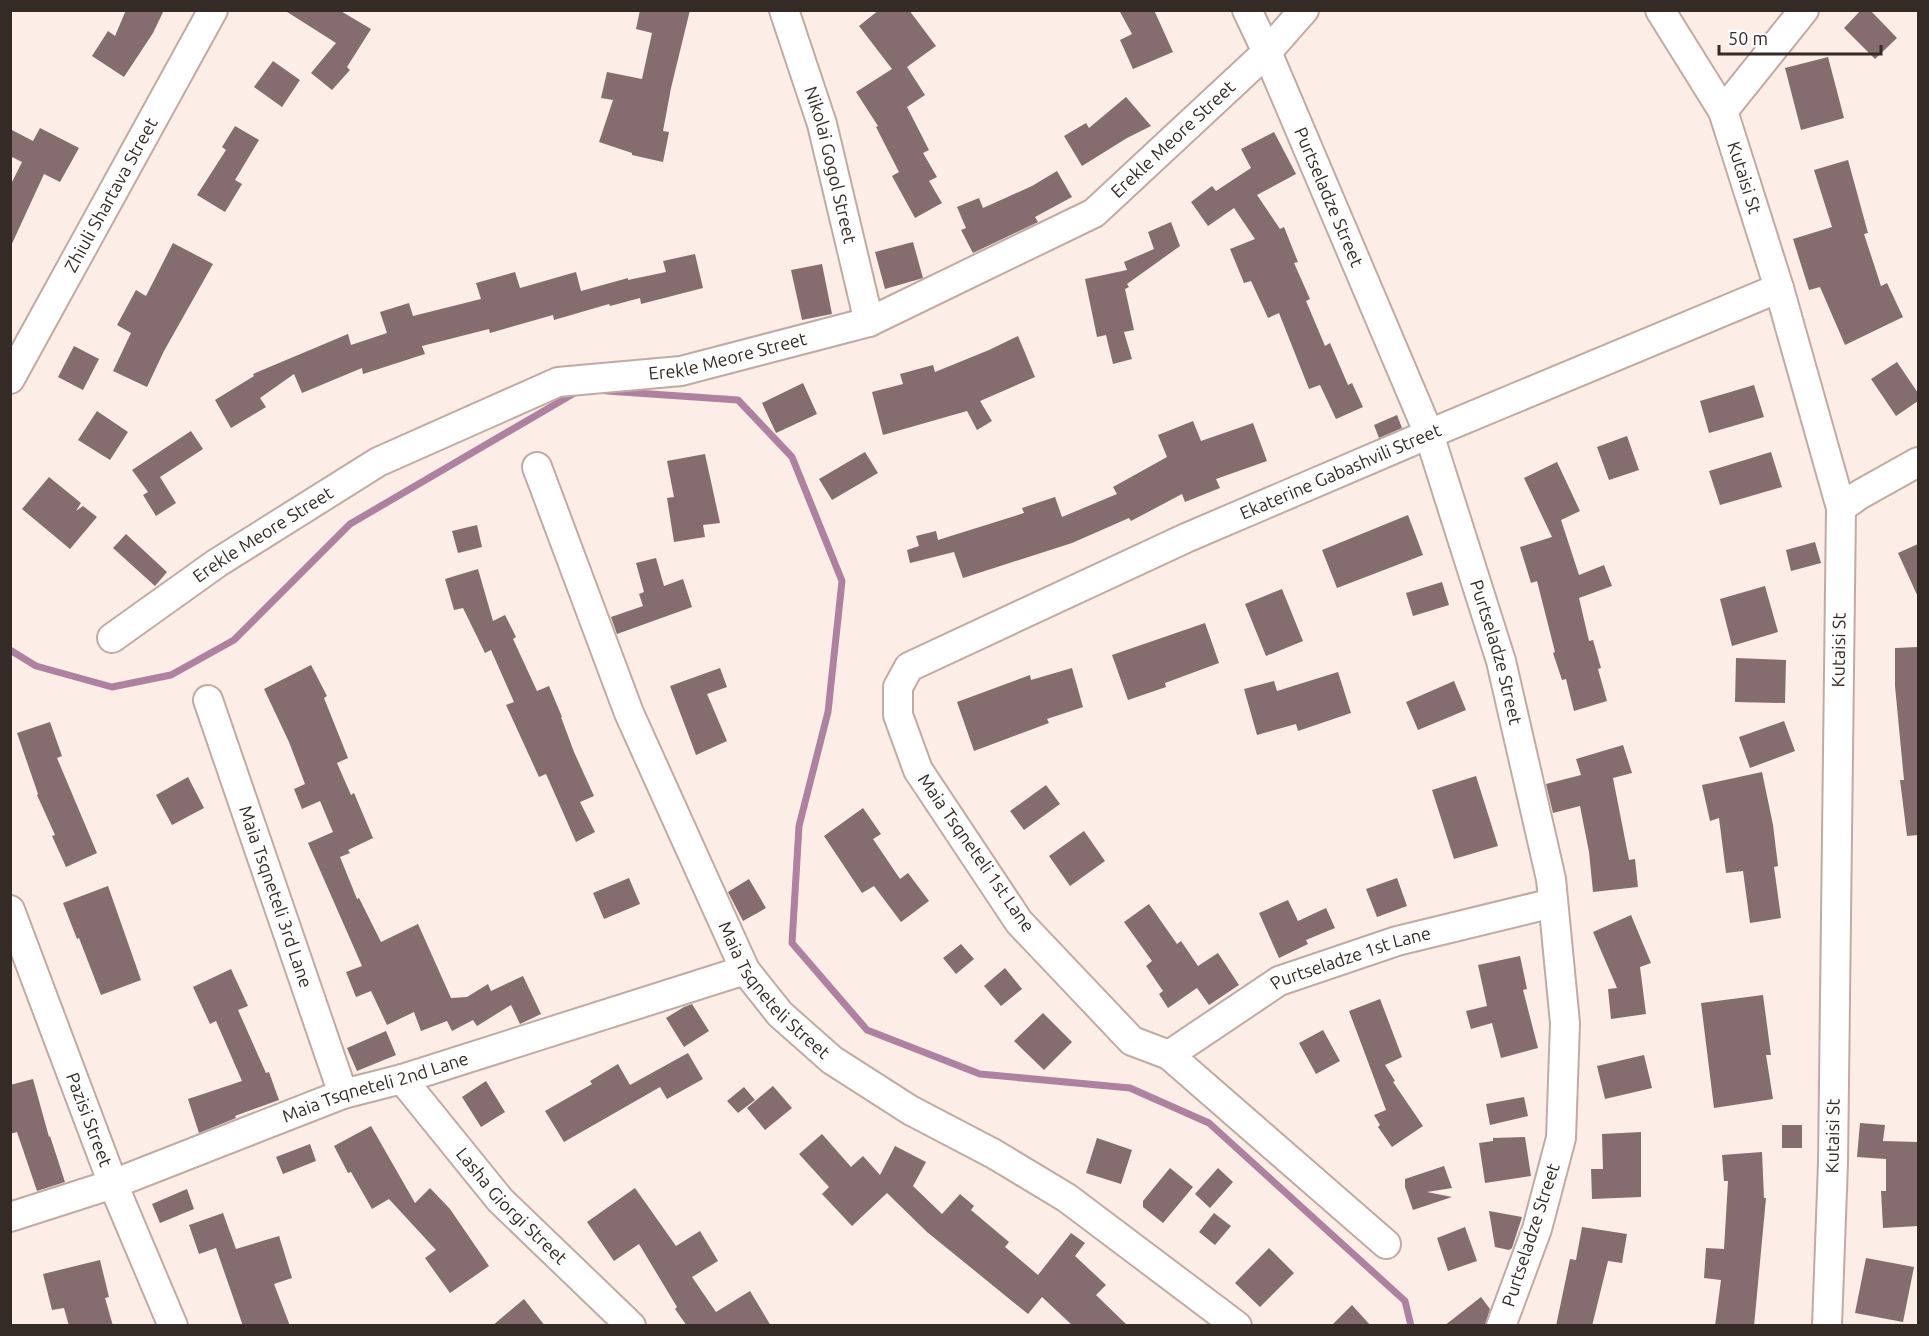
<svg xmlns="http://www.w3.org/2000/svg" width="1929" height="1336" viewBox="0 0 1929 1336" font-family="Ubuntu,sans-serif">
  <rect width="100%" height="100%" fill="#fcede7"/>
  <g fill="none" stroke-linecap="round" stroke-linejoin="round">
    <path stroke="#af81a1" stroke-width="7" d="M607 391 738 400 792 457 842 581 828 712 799 826 792 943 867 1030 980 1074 1130 1088 1209 1123 1405 1301 1411 1326
      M10 650 36 666 112 687 171 675 234 640 350 524 578 391"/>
  </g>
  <path fill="#846c6f" d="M126 10H164L153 33 124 77 92 56 108 31 115 36Z
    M284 10H339L371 29 347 67 350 70 332 90 311 73 336 43Z
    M640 10H690L671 88 663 131 669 132 663 162 632 155V153L599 142 613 100 601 98 607 72 642 79 652 33 636 29Z
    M879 10H909L936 46 907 67 925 95 907 107 929 150 923 153 937 177 929 181 942 203 915 218 892 176 899 172 876 127 878 126 856 92 892 69 859 26Z
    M1119 10H1154L1173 52 1133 69 1120 40 1132 34Z
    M1861 10H1870L1897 38 1875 59 1844 28Z
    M1828 57 1844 118 1801 130 1785 68Z
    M273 61 300 80 282 107 254 87Z
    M1126 97 1151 126 1127 138 1082 166 1064 136 1086 123 1089 128Z
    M235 126 259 140 235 180 242 184 225 212 197 195 226 150 222 147Z
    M40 128 79 148 60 182 44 174 10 248V186L22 162 10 156V129L33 141Z
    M1274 132 1296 174 1257 195 1280 229 1284 227 1298 262 1294 263 1310 299 1306 301 1325 346 1330 343 1348 385 1352 383 1363 407 1336 419 1320 385 1309 389 1279 313 1268 318 1251 281 1244 283 1230 249 1255 239 1234 208 1208 226 1191 202 1212 186 1216 191 1251 168 1241 149Z
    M1848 160 1868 233 1864 234 1881 286 1887 283 1903 317 1845 345 1820 287 1809 290 1793 239 1832 227 1814 170Z
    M1057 171 1072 197 1035 217 1038 222 973 253 961 230 966 228 957 207 979 198 983 208 1032 186Z
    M1171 222 1180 246 1127 284 1129 287 1125 289 1134 330 1124 332 1132 359 1113 364 1106 335 1097 337 1085 279 1127 270 1124 262 1154 249 1148 232Z
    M913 242 923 278 885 289 875 252Z
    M173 243 213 264 164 351 147 387 113 371 131 333 117 325 136 290 146 296Z
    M695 254 703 288 641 304 640 298 610 306 609 304 554 320 553 315 490 333 489 329 422 346 425 354 363 374 362 368 302 393 294 374 260 398 266 407 231 428 215 400 254 376 253 374 348 334 351 345 387 333 380 312 409 303 413 316 481 299 476 283 515 272 520 288 576 272 581 291 628 278V280L666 272 663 261Z
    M822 264 832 314 802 320 791 270Z
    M1018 336 1035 377 980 401 992 421 977 430 967 411 883 435 872 392 903 384 900 374 933 365 935 372 989 350Z
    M74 346 99 359 83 390 58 377Z
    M1897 362 1918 393V401L1896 416 1871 379Z
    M803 383 817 414 776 433 762 403Z
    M1754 385 1764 417 1709 433 1700 401Z
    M97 411 128 432 110 460 78 440Z
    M1397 415 1402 428 1379 438 1374 425Z
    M1193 421 1201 441 1253 423 1267 461 1216 479 1220 488 1185 502 1182 494 1131 521 1129 518 1072 543 963 578 954 552 910 563 907 550 919 546 916 536 936 531 938 540 1024 513 1022 508 1055 497 1062 517 1117 494 1113 487 1167 457 1158 435Z
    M191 431 203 449 160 477 176 503 156 516 143 495 148 492 132 470Z
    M1627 436 1639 470 1609 480 1597 447Z
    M865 452 878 473 832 500 819 479Z
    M1771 452 1782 487 1720 505 1709 471Z
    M705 454 720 523 703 525 705 537 674 542 667 498 674 497 667 461Z
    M1557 462 1580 511 1561 520 1579 575 1604 565 1612 586 1579 598 1589 641 1593 640 1601 668 1598 669 1607 701 1574 711 1566 679 1562 680 1553 653 1555 652 1537 581 1531 583 1520 547 1552 537 1524 478Z
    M49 477 81 503 76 511 83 506 97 517 70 549 22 509Z
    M1408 515 1423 555 1337 588 1322 550Z
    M477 525 482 547 458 553 452 531Z
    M126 534 167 572 155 586 113 548Z
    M1815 542 1821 563 1791 571 1786 550Z
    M1918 544V597L1898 553Z
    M656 558 664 586 683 579 692 607 617 634 611 617 643 606 639 594 644 592 636 563Z
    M478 569 493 621 505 615 516 637 513 639 537 691 549 686 562 717H561L574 752 594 796 580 802 595 832 576 842 546 774 539 777 506 705 514 702 491 650 485 653 463 608 454 610 445 579Z
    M1442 582 1449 605 1413 616 1406 593Z
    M1765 586 1778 632 1732 646 1720 599Z
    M1282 589 1303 641 1266 656 1245 604Z
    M1205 623 1219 663 1165 683 1166 687 1128 700 1112 655Z
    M1918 647V835L1907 836 1900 780H1904L1895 686V648Z
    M1736 658 1786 660 1785 703 1735 702Z
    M311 665 327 696 324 698 348 758 337 763 351 795 354 793 373 838 348 850 350 853 340 857 357 899 359 898 381 942 418 924 451 998 467 997 488 984 491 991 523 976 541 1014 520 1024 511 1005 477 1026 473 1020 452 1031 447 1021 421 1031 414 1012 387 1025 371 991 356 997 346 972 362 966 308 843 333 832 320 801 302 809 294 789 305 784 289 742 264 689Z
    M720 668 727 687 707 694 727 741 696 755 670 686Z
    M1072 668 1083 707 1047 719 1049 723 974 751 957 702 1030 675 1031 680Z
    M1338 672 1351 713 1298 731 1296 724 1257 735 1244 689 1274 681 1277 691Z
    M1454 681 1466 710 1418 730 1406 702Z
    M1784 721 1795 751 1750 768 1739 737Z
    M50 722 62 756 57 758 97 853 66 867 52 836 55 835 37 795 38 794 17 733Z
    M1623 745 1632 773 1613 778 1629 860 1635 859 1638 887 1593 892 1589 852 1580 806 1553 813 1546 784 1581 775 1576 759Z
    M1762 772 1773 825 1778 866 1774 867 1781 918 1750 923 1743 871 1726 873 1719 818 1710 821 1702 785Z
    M1476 776 1498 846 1454 859 1432 790Z
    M188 777 204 808 172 825 156 795Z
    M1046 785 1060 804 1024 830 1010 811Z
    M863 808 881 834 873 839 900 879 908 873 929 901 901 922 874 886 862 893 824 836Z
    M1084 831 1105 861 1070 886 1049 856Z
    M629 878 640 904 604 919 593 893Z
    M1397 878 1407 906 1377 917 1366 889Z
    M749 879 766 908 743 921 728 892Z
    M108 886 141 980 101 995 79 938 77 939 63 903Z
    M1288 900 1298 921 1326 908 1335 928 1306 940 1308 944 1279 958 1259 913Z
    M1149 904 1177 944 1181 941 1198 966 1218 953 1239 985 1209 1005 1197 988 1168 1008 1159 994 1163 991 1146 966 1152 961 1124 922Z
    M1631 915 1651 963 1640 967 1646 1014 1611 1019 1608 989 1617 988 1593 932Z
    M961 944 974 959 956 974 943 958Z
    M1520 956 1527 989 1523 990 1538 1048 1501 1058 1492 1023 1471 1029 1466 1011 1487 1006 1478 965Z
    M1005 968 1022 989 1001 1006 984 986Z
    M231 969 248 1006 238 1010 266 1073 269 1072 279 1100 235 1116 236 1118 199 1133 188 1099 242 1081 216 1021 210 1024 193 987Z
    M1763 995 1771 1055H1766L1773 1099 1714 1108 1701 1003Z
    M1380 999 1402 1057 1385 1065 1395 1081 1393 1082 1423 1126 1392 1147 1378 1127 1380 1125 1374 1115 1386 1110 1349 1011Z
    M692 1004 709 1031 684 1047 666 1018 684 1007Z
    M1043 1013 1072 1042 1044 1070 1014 1041Z
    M1323 1030 1340 1061 1316 1074 1299 1043Z
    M386 1031 396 1055 357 1071 347 1048Z
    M688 1053 703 1079 667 1099 660 1087 564 1142 545 1111 592 1084 590 1081 618 1064 630 1085Z
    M1644 1055 1652 1088 1605 1099 1597 1066Z
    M33 1079 49 1137 50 1136 65 1182 37 1191 17 1132 10 1134V1085Z
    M486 1081 505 1112 481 1127 462 1097Z
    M773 1086 792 1108 765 1130 747 1108Z
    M744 1087 755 1100 738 1113 727 1101Z
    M1524 1097 1528 1116 1490 1125 1486 1104Z
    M1860 1123 1885 1125 1883 1141 1918 1142V1226L1883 1228 1881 1191H1886V1159L1857 1157Z
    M1782 1125H1802V1148H1782Z
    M371 1126 415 1203 430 1188 450 1209 489 1266 450 1293 425 1258 436 1250 389 1199 372 1209 351 1172 348 1173 334 1146Z
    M1641 1132V1197L1592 1199 1591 1169H1603L1602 1134Z
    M822 1134 851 1167 863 1156 880 1175 895 1146 926 1162 913 1186 942 1214 960 1194 974 1206 971 1210 1009 1242 1005 1247 1038 1275 1071 1233 1085 1243 1075 1256 1106 1285 1096 1295 1128 1326H1073L1042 1297 1028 1314 927 1232 887 1193 852 1226 822 1194 829 1187 799 1154Z
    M1525 1137 1531 1176 1485 1183 1479 1143 1493 1141V1138Z
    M1097 1138 1132 1150 1121 1184 1086 1173Z
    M310 1144 316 1161 283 1174 276 1157Z
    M1762 1152 1764 1198H1766L1754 1326H1715L1721 1280 1704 1278 1706 1248 1724 1249 1728 1181H1724L1722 1155Z
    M1444 1166 1452 1188 1427 1192 1452 1197 1413 1210 1405 1187V1179Z
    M1170 1168 1193 1187 1163 1223 1143 1207V1201Z
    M1218 1168 1233 1182 1210 1208 1195 1194Z
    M635 1188 676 1246 700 1231 718 1261 692 1277 716 1312 750 1291 771 1326H687L675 1309 677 1307 639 1244 614 1261 587 1222Z
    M187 1189 194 1209 160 1223 152 1204Z
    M1489 1211 1522 1217 1512 1248 1509 1250 1495 1247Z
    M223 1213 236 1249 279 1236 292 1278 274 1284 290 1326H243L216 1248 199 1254 189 1225Z
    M1214 1213 1231 1226 1215 1245 1199 1232Z
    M1465 1227 1477 1261 1448 1271 1437 1238Z
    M1582 1227 1627 1234 1622 1263 1608 1261 1592 1326H1556L1570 1259 1576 1260Z
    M1269 1248 1294 1273 1260 1307 1235 1283Z
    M1866 1258 1914 1267 1903 1322 1855 1313Z
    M100 1260 109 1297 105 1298 113 1326H69L64 1308 52 1310 43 1274Z
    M1481 1297 1490 1309 1485 1326H1444Z
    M524 1299 545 1326H492Z
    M1352 1305 1371 1326H1331Z"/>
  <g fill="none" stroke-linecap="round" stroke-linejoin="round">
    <g stroke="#c1aaa1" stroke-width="32">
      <g id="minor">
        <path id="s1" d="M784 10 822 124 869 322"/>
        <path id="s2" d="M1247 10 1267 52 1429 434 1501 661 1551 879 1565 1023 1561 1138 1537 1229 1501 1326"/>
        <path id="s3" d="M1660 10 1723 111 1779 288 1841 508 1833 1163 1827 1326"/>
        <path d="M1723 111 1804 10"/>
        <path id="s4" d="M10 379 213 10"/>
        <path id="s5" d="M537 467 629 713 745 970 780 1014 832 1060 910 1110 994 1154 1067 1198 1237 1326"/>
        <path d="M1841 508 1859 495 1918 462"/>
        <path id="s6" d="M112 638 217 563 378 462 558 382 681 371 869 322 1094 213 1267 52 1304 10"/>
        <path id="s7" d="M208 700 343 1094"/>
        <path id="s8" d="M10 910 113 1184 173 1326"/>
        <path id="s9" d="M1169 1055 1279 981 1397 941 1553 903"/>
        <path id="s10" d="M402 1079 500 1200 631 1326"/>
        <path id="s11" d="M10 1217 113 1184 343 1094 402 1079 745 970"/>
        <path id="s12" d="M1386 1244 1169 1055 1132 1041 1019 922 918 770 898 715V687L909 667 1186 538 1429 434 1779 288"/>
      </g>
    </g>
    <use href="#minor" stroke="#fff" stroke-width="28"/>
  </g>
  <g text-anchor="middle" stroke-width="6" stroke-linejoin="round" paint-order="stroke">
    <g font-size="18" fill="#342b27" stroke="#fefefe">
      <text dy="6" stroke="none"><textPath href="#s6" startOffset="1192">Erekle Meore Street</textPath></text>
      <text dy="6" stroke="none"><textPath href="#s1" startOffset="162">Nikolai Gogol Street</textPath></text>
      <text dy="6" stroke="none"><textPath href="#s3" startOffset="189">Kutaisi St</textPath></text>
      <text dy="6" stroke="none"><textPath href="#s4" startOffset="210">Zhiuli Shartava Street</textPath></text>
      <text dy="6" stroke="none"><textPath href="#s2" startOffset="204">Purtseladze Street</textPath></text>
      <text dy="6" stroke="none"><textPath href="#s6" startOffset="688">Erekle Meore Street</textPath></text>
      <text dy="6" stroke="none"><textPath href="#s12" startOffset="1257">Ekaterine Gabashvili Street</textPath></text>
      <text dy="6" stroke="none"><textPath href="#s6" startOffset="183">Erekle Meore Street</textPath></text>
      <text transform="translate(1839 650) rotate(-89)" y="6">Kutaisi St</text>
      <text dy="6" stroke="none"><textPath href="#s2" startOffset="690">Purtseladze Street</textPath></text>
      <text transform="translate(976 853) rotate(55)" y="6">Maia Tsqneteli 1st Lane</text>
      <text dy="6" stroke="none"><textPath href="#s7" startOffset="208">Maia Tsqneteli 3rd Lane</textPath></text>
      <text dy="6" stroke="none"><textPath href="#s9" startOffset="208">Purtseladze 1st Lane</textPath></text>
      <text dy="6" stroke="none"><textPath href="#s5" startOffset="578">Maia Tsqneteli Street</textPath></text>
      <text dy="6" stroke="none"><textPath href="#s11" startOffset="388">Maia Tsqneteli 2nd Lane</textPath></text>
      <text dy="6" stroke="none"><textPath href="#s8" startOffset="224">Pazisi Street</textPath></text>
      <text transform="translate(1833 1136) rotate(-89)" y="6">Kutaisi St</text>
      <text dy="6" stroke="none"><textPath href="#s10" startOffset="168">Lasha Giorgi Street</textPath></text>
      <text transform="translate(1531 1235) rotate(-72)" y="6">Purtseladze Street</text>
    </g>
  </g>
  <rect width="1929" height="1336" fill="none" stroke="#342b27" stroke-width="24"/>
  <path d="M1719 45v9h162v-9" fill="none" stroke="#342b27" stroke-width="3"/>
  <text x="1728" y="45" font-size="18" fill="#342b27" stroke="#fefefe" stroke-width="4.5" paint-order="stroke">50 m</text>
</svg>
